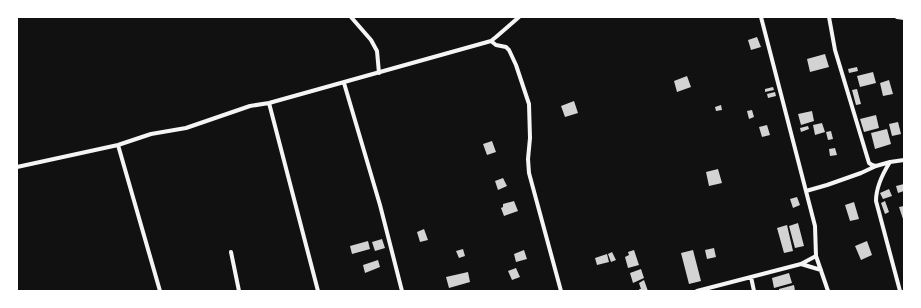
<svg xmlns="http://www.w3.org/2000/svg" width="921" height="308" viewBox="0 0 921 308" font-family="'PT Sans Narrow',sans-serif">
  <rect width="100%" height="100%" fill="#111"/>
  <path fill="#d3d3d3" d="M757 37 761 47 751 50 748 40Z
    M825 54 829 67 810 72 807 59Z
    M857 67 858 71 849 73 848 69Z
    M873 72 876 83 860 87 857 76Z
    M687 76 691 87 677 92 674 81Z
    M889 80 893 94 883 96 880 83Z
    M773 87 774 90 765 92V89Z
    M857 89 861 104 856 105 852 90Z
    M775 92 776 96 768 98 767 94Z
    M574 101 578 113 565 117 561 106Z
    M721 105 722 110 716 111 715 107Z
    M752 110 754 117 749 119 747 111Z
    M812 111 814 121 801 125 798 114Z
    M876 115 879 128 864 132 860 119Z
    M898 122 901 134 892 136 889 124Z
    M822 123 825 132 815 135 813 125Z
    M767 125 770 135 762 137 759 127Z
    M808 126 809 129 801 132 800 128Z
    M887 129 891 144 875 149 871 133Z
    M831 131 833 139 828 140 826 132Z
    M492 141 496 152 487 155 483 144Z
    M835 148 837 155 830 156 829 149Z
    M718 169 722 183 709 186 706 172Z
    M503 178 507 186 498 190 495 181Z
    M904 184V191L898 193 896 186Z
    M889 189 892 196 883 199 880 193Z
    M797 197 800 205 793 208 790 199Z
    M514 201 518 211 504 216 501 208 503 207V204Z
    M885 201 889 212 885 214 881 203Z
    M854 202 859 219 850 221 845 205Z
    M904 206V222L899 207Z
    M798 223 804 246 795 248 789 226Z
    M787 225 793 251 784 253 777 228Z
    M424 229 428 240 420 242 417 232Z
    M382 239 385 248 375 251 372 242Z
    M368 241 370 249 352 254 350 246Z
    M867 241 872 255 861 260 855 246Z
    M714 248 716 257 707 259 705 250Z
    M463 249 465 256 459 258 456 251Z
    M524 250 527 259 516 262 514 254Z
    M634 250 639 265 628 268 625 257 629 255 628 252Z
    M693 250 701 281 689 284 681 253Z
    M612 252 616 260 611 262 608 254Z
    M607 254 609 262 597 265 595 258Z
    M378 260 380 267 365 273 363 265Z
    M516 268 520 277 512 280 508 271Z
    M641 269 644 278 633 283 630 273Z
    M468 272 470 282 449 288 446 277Z
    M789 273 792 283 774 288 772 278Z
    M644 280 648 291H640L639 289H641L639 283Z
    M794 285 795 291H779V289Z"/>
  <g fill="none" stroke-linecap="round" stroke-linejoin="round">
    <path stroke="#f5f5f5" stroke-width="4" d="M351 17 371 40 377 51 379 73
      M761 17 815 226 816 256 828 291
      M829 17 835 50 869 163 872 165 876 166
      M897 17 904 18
      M491 41 496 45 506 47 509 50 516 65 529 104 530 138 528 159 529 173 561 291
      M344 83 380 205 402 291
      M269 103 318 291
      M118 145 160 291
      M890 162C883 173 876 187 876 201L900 291
      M17 167 118 145 151 134 186 128 250 106 269 103 491 41 496 37 519 17
      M806 191 827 185 861 173 876 166 890 162 904 160
      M231 252 239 291
      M801 264 821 270
      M751 277 754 291
      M697 291 801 264 816 256"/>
  </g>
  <rect width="921" height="308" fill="none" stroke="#ffffff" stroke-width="36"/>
</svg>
